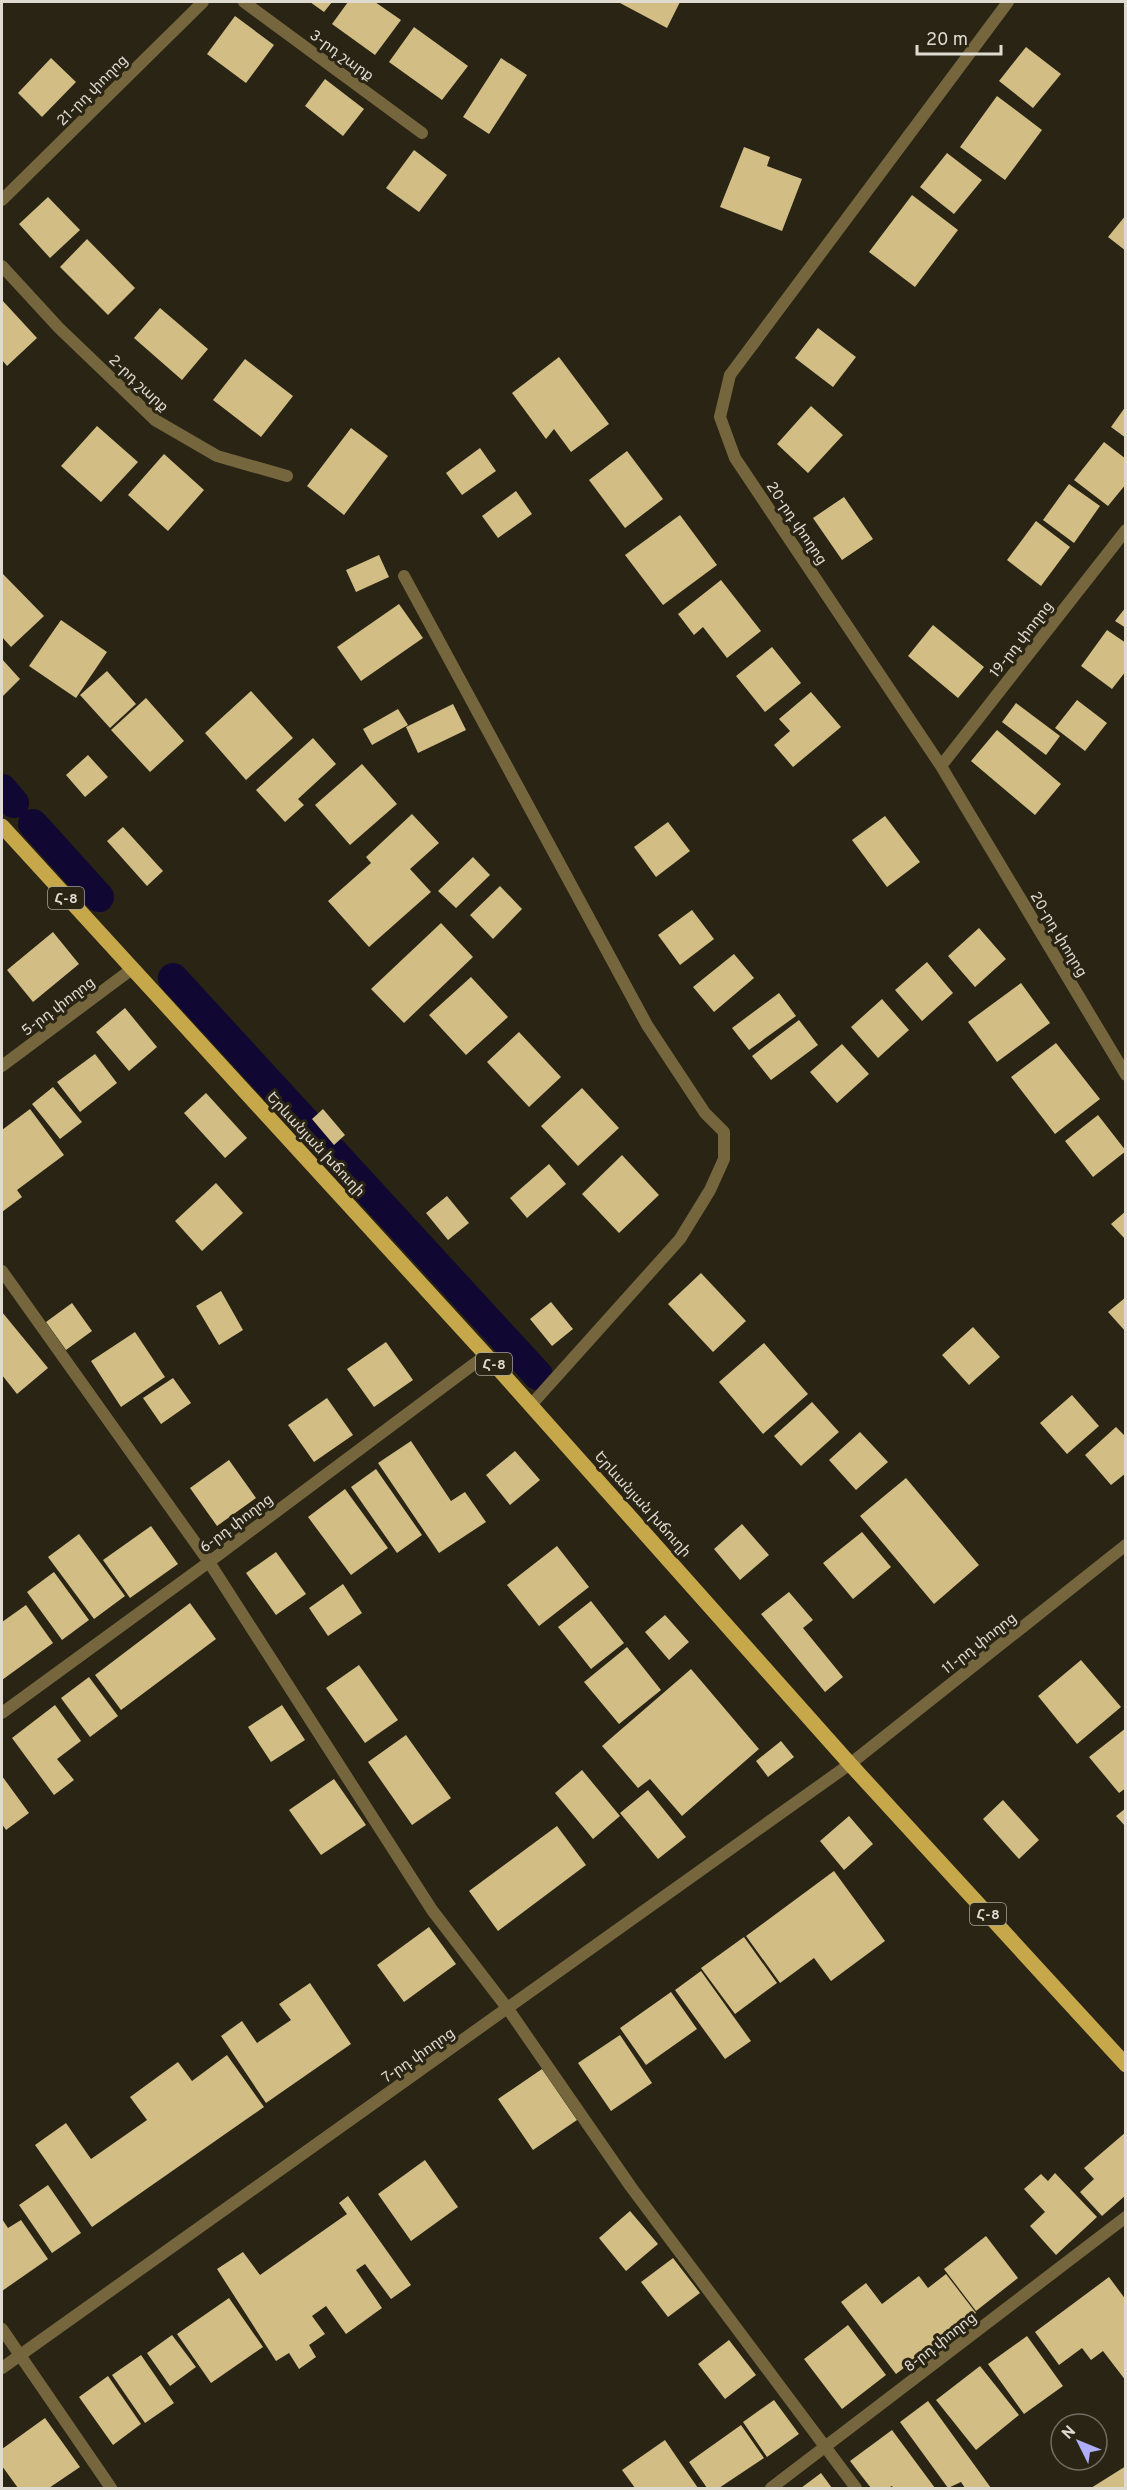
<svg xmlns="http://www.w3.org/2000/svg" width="1127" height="2490" viewBox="0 0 1127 2490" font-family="Overpass,'Noto Sans Armenian',sans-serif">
  <rect width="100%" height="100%" fill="#292414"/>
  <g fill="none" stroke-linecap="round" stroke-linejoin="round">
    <path stroke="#100832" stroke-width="30" d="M2 789 14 803
      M33 824 99 897
      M173 978 538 1375"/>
  </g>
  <path fill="#d2be85" d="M310 2H332L324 12Z
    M348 2H375L401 20 375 55 332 24Z
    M621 2H680L667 28 620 3Z
    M235 16 274 45 246 83 207 54Z
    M414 27 468 66 442 100 389 62Z
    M1026 47 1061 74 1033 108 999 81Z
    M51 58 76 82 42 117 18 93Z
    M501 58 527 75 489 134 463 117Z
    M325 79 364 109 343 136 305 106Z
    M997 96 1042 130 1005 180 960 147Z
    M744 147 770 157 767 166 802 179 782 231 720 207Z
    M414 150 447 175 419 212 386 188Z
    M947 153 982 180 954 214 920 187Z
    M912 195 958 230 915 287 869 252Z
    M48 197 80 230 50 258 19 224Z
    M1126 215V251L1108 237Z
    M87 239 135 288 108 315 60 267Z
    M2 300 37 338 7 366 2 360Z
    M160 308 208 349 182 380 134 338Z
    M818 328 856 357 833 387 795 358Z
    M559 357 609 424 571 452 554 429 546 439 512 393Z
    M245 359 293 396 261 437 213 400Z
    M811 406 843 435 808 473 777 444Z
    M1126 406V438L1111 427Z
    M97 426 138 462 101 502 61 466Z
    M351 428 388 456 344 515 307 486Z
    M1104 442 1126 459V484L1108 506 1074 480Z
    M480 448 496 471 462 495 446 473Z
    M627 451 663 499 625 528 589 480Z
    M164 454 204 490 168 531 128 495Z
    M1069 484 1100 506 1074 543 1043 520Z
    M516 491 532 514 498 538 482 516Z
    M844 497 873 539 842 560 813 518Z
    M680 515 717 565 663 605 625 555Z
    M1036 521 1070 547 1041 586 1007 560Z
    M379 555 389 577 356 592 346 570Z
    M2 573 44 616 11 647 2 637Z
    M721 580 761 631 727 658 703 627 694 635 678 614Z
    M399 604 423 638 361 681 337 647Z
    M1126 607V628L1115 621Z
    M61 620 107 652 76 698 29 666Z
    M933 625 984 667 958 698 908 656Z
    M1107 630 1126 643V671L1112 689 1081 666Z
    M772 647 801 683 765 712 736 676Z
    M2 659 20 679 2 697Z
    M107 671 136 704 110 728 80 695Z
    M251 691 293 738 246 780 205 733Z
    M811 692 841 727 793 767 774 745 790 731 779 719Z
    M146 698 184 741 150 772 111 730Z
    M1077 700 1107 723 1085 751 1055 728Z
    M1016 703 1060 736 1046 755 1002 722Z
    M453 704 466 730 418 753 406 727Z
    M398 709 408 725 372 745 363 729Z
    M997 730 1061 784 1035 815 971 761Z
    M313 738 336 764 298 799 304 805 285 822 256 790Z
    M88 755 108 777 85 797 66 775Z
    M362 764 397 804 350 845 315 805Z
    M412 814 439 843 410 869 431 892 369 947 328 901 371 863 366 857Z
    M885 816 920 862 887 887 852 840Z
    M668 822 690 851 656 877 634 847Z
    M123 827 163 871 147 886 107 841Z
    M473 857 490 875 456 908 438 891Z
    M500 886 522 909 493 939 470 915Z
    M692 910 714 939 680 965 658 935Z
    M441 923 473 957 404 1023 371 989Z
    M979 928 1006 959 975 987 948 956Z
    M53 932 79 964 33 1002 7 970Z
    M734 954 754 978 714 1012 693 987Z
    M927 962 953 993 922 1021 895 990Z
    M471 977 508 1017 466 1055 429 1015Z
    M1021 983 1050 1023 997 1062 968 1022Z
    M779 993 796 1016 749 1050 732 1028Z
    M882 999 909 1030 878 1058 851 1027Z
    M125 1008 157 1047 129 1071 96 1032Z
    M799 1020 818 1045 771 1080 752 1056Z
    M519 1032 561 1077 529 1107 487 1062Z
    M1056 1043 1100 1099 1055 1134 1011 1077Z
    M842 1044 869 1074 837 1103 810 1072Z
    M95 1054 117 1083 80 1112 57 1082Z
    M53 1087 82 1122 60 1139 32 1104Z
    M582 1088 619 1128 578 1166 541 1126Z
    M206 1093 247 1138 225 1158 184 1113Z
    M30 1109 64 1155 17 1190 22 1197 2 1212V1130Z
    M323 1109 345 1135 334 1145 312 1119Z
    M1098 1115 1126 1151 1093 1177 1065 1141Z
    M622 1155 659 1195 619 1233 582 1194Z
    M549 1164 566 1184 527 1218 510 1198Z
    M216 1183 243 1213 202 1251 175 1221Z
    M447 1196 469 1223 448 1240 426 1213Z
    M1126 1211V1240L1111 1224Z
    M701 1273 746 1321 713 1352 668 1304Z
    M221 1291 243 1330 219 1345 196 1306Z
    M1126 1297V1332L1108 1312Z
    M551 1302 573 1329 552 1346 530 1319Z
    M72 1303 92 1331 66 1350 46 1322Z
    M2 1312 48 1368 17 1394 2 1375Z
    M973 1327 1000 1357 969 1385 942 1355Z
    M135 1332 165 1377 121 1407 91 1361Z
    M386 1342 413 1380 374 1407 347 1369Z
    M764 1343 808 1394 763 1434 719 1382Z
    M173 1378 191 1403 161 1424 143 1398Z
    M1072 1395 1099 1426 1067 1454 1040 1423Z
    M327 1398 353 1435 314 1462 288 1425Z
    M812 1402 839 1432 801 1466 774 1436Z
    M1116 1427 1126 1437V1473L1111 1485 1085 1455Z
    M860 1432 888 1462 856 1490 829 1460Z
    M411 1441 451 1501 465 1492 486 1522 439 1553 378 1463Z
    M515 1451 540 1480 510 1505 486 1475Z
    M229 1460 256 1498 217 1526 190 1488Z
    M376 1469 422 1535 397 1553 351 1487Z
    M906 1478 979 1565 934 1604 860 1516Z
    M345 1489 388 1548 351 1575 308 1517Z
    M742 1524 769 1555 740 1580 714 1549Z
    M151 1526 178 1564 130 1598 103 1560Z
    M862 1532 891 1567 853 1599 823 1563Z
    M79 1534 125 1596 94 1619 48 1557Z
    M557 1546 589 1587 539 1626 507 1585Z
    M276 1552 306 1594 276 1615 246 1573Z
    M54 1572 89 1620 62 1640 27 1592Z
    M343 1584 362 1613 328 1636 309 1608Z
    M789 1592 813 1620 803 1628 843 1677 825 1692 761 1614Z
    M591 1601 624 1643 591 1669 558 1627Z
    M190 1603 216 1639 121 1710 95 1675Z
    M26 1605 53 1643 2 1680V1622Z
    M665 1615 689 1642 669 1660 645 1632Z
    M627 1647 661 1690 619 1724 584 1682Z
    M1081 1660 1121 1707 1077 1744 1038 1696Z
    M359 1665 398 1720 365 1743 326 1688Z
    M691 1669 759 1749 682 1816 650 1779 638 1788 602 1746Z
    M89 1677 118 1716 90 1737 61 1698Z
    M55 1705 81 1741 57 1759 74 1780 54 1795 12 1738Z
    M282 1705 305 1740 271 1762 248 1727Z
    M1126 1728V1788L1119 1793 1089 1757Z
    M406 1735 451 1798 412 1825 368 1762Z
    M781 1741 794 1757 768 1777 756 1761Z
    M582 1770 620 1816 593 1839 555 1793Z
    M2 1776 29 1813 6 1830 2 1824Z
    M334 1779 366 1825 321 1855 289 1810Z
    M648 1790 686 1837 658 1859 620 1813Z
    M1003 1800 1039 1840 1019 1859 983 1819Z
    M1126 1808V1827L1116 1816Z
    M849 1816 873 1844 844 1870 820 1841Z
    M557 1826 586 1865 498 1931 469 1891Z
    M834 1871 885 1941 831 1981 814 1958 780 1983 746 1936Z
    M429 1927 456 1964 404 2002 377 1965Z
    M744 1937 777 1983 735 2014 701 1968Z
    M701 1971 751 2041 725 2059 675 1990Z
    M310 1983 351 2044 266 2103 221 2036 242 2021 257 2043 291 2020 279 2004Z
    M671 1992 697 2029 646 2065 620 2028Z
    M620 2035 652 2083 611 2111 578 2063Z
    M227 2055 264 2107 92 2227 35 2145 66 2123 91 2159 147 2120 130 2097 178 2062 192 2081Z
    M542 2069 577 2120 533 2150 498 2099Z
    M1126 2132V2195L1102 2216 1080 2192 1094 2179 1084 2168Z
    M425 2160 458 2207 411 2241 378 2194Z
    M1055 2173 1097 2217 1056 2255 1030 2226 1045 2212 1024 2189 1041 2174 1048 2181Z
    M48 2185 81 2233 52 2253 19 2205Z
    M348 2196 411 2285 391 2299 365 2264 356 2270 382 2308 346 2334 326 2306 312 2316 325 2334 309 2345 316 2357 299 2369 289 2353 276 2361 217 2269 243 2252 260 2275 347 2214 339 2203Z
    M630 2211 658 2244 626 2271 599 2238Z
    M2 2219 8 2228 21 2220 48 2259 2 2291Z
    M986 2236 1018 2278 976 2311 944 2269Z
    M673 2258 700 2293 668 2317 641 2282Z
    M946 2274 976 2313 896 2374 841 2302 866 2283 882 2304 919 2276 928 2288Z
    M1109 2277 1126 2300V2381L1103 2351 1091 2360 1082 2348 1059 2365 1035 2332Z
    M229 2298 263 2347 211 2383 177 2334Z
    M848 2325 886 2375 842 2409 804 2359Z
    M172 2335 196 2367 170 2386 147 2353Z
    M1027 2336 1063 2386 1024 2414 988 2364Z
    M729 2340 756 2375 725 2399 698 2364Z
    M141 2355 174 2403 145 2423 112 2375Z
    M980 2366 1019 2415 976 2450 936 2400Z
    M108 2376 141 2424 113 2445 79 2397Z
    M774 2400 799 2434 767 2457 743 2422Z
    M928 2401 991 2488H965L961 2482 948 2488 900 2422Z
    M45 2418 80 2467 49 2488H18L2 2466V2449Z
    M741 2425 764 2458 719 2488H707L689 2462Z
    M892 2430 935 2488H893L892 2486 888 2488H871L850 2461Z
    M665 2440 682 2465 698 2488H635L622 2470Z
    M1126 2466V2488H1091Z
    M821 2473 832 2488H801Z"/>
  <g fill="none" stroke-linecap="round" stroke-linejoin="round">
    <path stroke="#75663d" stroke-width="12" d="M244 2 422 133
      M1008 2 730 375 720 417 735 458 941 766 1126 1075
      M2 200 203 2
      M2 266 59 328 155 420 217 456 287 476
      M404 576 647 1025 705 1113 724 1132V1159L710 1190 680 1239 531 1405
      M941 766 1126 530
      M2 1066 132 969
      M2 1271 209 1562 432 1910 508 2009 631 2187 856 2488
      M2 1713 209 1562 486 1355
      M2 2329 111 2488
      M2 2368 850 1764 1126 1545
      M771 2488 1126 2217"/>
    <path stroke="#c6a84b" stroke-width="15" d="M2 826 486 1355 850 1764 1126 2065"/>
  </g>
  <g text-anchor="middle" stroke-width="6" stroke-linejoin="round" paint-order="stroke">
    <g fill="#292414" stroke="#a8a498" stroke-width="1.5">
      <rect x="48" y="887" width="36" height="22" rx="4.5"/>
      <rect x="476" y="1353" width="36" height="22" rx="4.5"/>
      <rect x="970" y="1903" width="36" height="22" rx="4.5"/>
    </g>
    <g font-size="14" font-weight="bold" fill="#dfdbd1">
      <text x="66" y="903">Հ-8</text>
      <text x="494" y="1369">Հ-8</text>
      <text x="988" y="1919">Հ-8</text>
    </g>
    <g font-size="15" fill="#dfdbd1" stroke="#292414">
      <text transform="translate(342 55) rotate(36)" y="5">3-րդ շարք</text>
      <text transform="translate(92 90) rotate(-45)" y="5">21-րդ փողոց</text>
      <text transform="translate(139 383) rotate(43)" y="5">2-րդ շարք</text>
      <text transform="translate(797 523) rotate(56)" y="5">20-րդ փողոց</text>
      <text transform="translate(1021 639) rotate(-52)" y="5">19-րդ փողոց</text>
      <text transform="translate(1059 934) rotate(59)" y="5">20-րդ փողոց</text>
      <text transform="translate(58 1006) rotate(-37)" y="5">5-րդ փողոց</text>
      <text transform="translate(316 1144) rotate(47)" y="5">Երևանյան խճուղի</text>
      <text transform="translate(643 1504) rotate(48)" y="5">Երևանյան խճուղի</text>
      <text transform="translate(236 1523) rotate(-37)" y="5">6-րդ փողոց</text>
      <text transform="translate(979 1643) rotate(-38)" y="5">11-րդ փողոց</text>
      <text transform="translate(418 2055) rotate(-35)" y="5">7-րդ փողոց</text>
      <text transform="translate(940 2342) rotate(-38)" y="5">8-րդ փողոց</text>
    </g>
  </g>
  <rect width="1127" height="2490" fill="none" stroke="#dfdbd1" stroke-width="6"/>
  <g transform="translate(1079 2442) rotate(313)"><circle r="28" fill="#292414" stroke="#726d60" stroke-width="1.5"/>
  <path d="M0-4.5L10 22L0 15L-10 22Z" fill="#afaefa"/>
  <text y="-9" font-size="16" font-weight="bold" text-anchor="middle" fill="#dfdbd1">N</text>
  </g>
  <path d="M917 45v9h84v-9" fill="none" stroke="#dfdbd1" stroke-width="3"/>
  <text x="926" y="45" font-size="18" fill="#dfdbd1" stroke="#292414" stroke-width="4.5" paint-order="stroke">20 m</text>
</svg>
